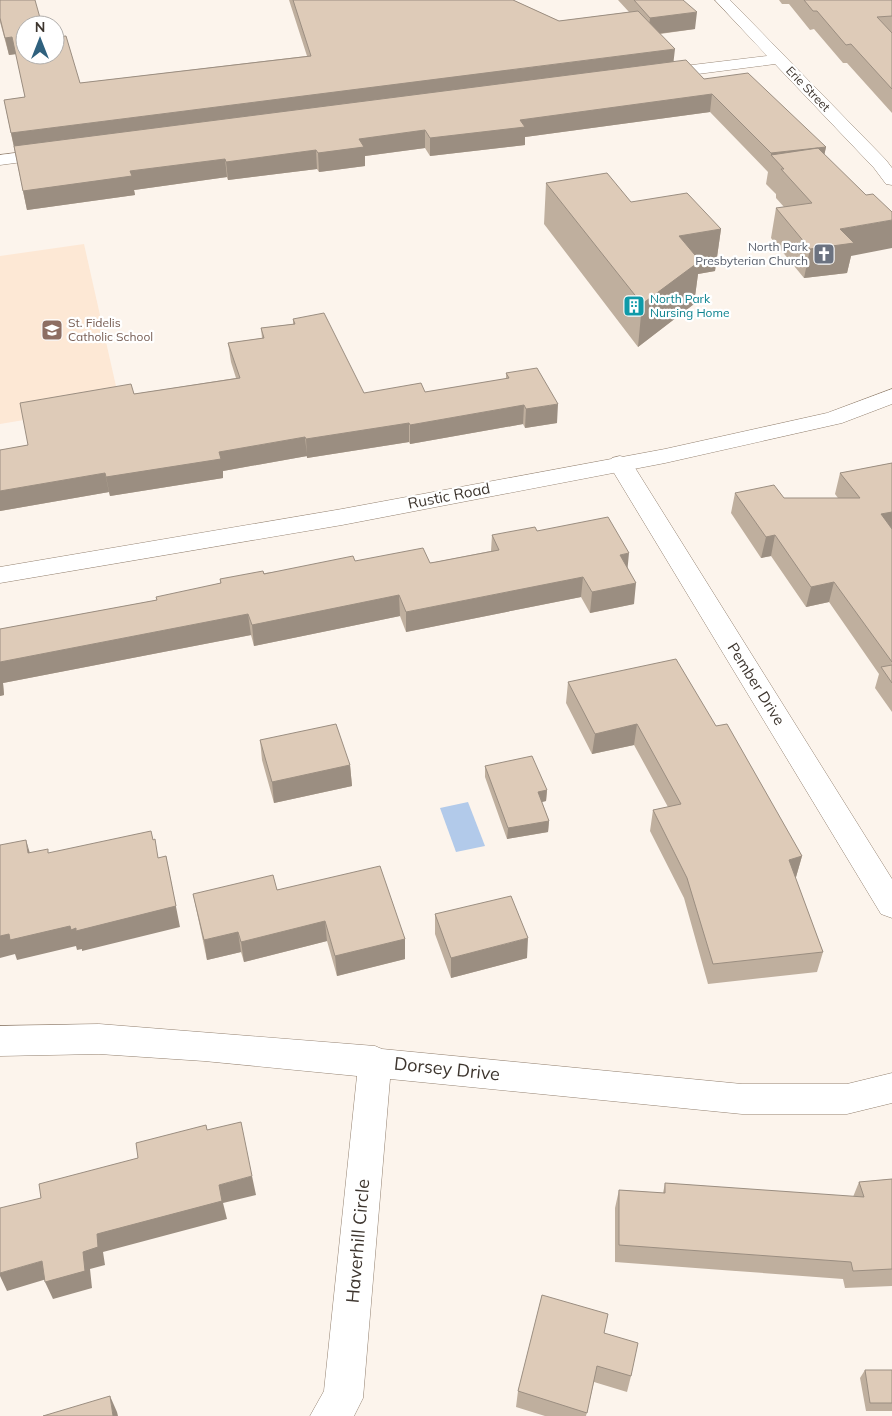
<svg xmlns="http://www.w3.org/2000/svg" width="892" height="1416" viewBox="0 0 892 1416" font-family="Mulish,sans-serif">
  <rect width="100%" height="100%" fill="#fcf4ec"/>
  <path fill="#fde8d5" d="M84 244 120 404 0 424V256Z"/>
  <path fill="#b2caea" d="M468 802 485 846 456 852 440 808Z"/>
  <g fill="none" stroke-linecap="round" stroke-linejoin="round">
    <g stroke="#938170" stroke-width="1">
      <path id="minor" d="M715 0H730L886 160 892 168V185L886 184 874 168 775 64 659 79 653 77 651 74 659 69 767 56Z
        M54 148 60 149 63 153 60 157 0 165V155Z
        M620 456 628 458 632 463 892 879V918L881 914 608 463 612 458Z
        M99 1024 375 1046 382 1049 742 1084H847L892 1073V1103L847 1114H742L390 1079 363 1398 354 1416H310L324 1391 357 1076 204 1061 99 1054 0 1056V1026Z"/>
    </g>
    <g stroke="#938170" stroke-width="1">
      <path id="tertiary" d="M892 389V404L842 423 665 463 342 525 0 583V567L342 509 665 449 827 413Z"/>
    </g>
    <use href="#minor" fill="#fff" fill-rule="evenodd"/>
    <use href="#tertiary" fill="#fff" fill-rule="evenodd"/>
  </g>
  <path fill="#bfaf9e" d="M0 0 25 25 80 83 307 56 289 0H513L559 21 629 12 618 0H683L695 29 660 34 674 62 826 147 824 155 851 256 847 273 804 278 771 238 776 208 784 207 776 198V194L766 184 768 172 710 112 525 137V145L430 156 425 148 365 156V166L319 172 317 169 228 180 227 177 134 190 135 195 27 210 4 100 25 97 16 54 9 55 0 22Z
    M779 0H892V113L847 63H843L814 29 810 30 789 4H782Z
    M546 183 631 202 721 229 715 271 698 274 694 304 638 347 544 224Z
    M293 319 364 393 425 392 506 379V373L557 423 525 428 523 424 410 444 409 442 307 458V456L223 471V478L110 496 109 492 0 511V450L28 445 134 394 236 378 231 362 228 343 262 338 261 328 293 324Z
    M892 463V712L875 688 879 674 829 602 806 607 771 556 761 558 731 513 735 493 784 498H838L835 494 840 473Z
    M537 531 628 568 634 604 590 613 581 597 406 632 400 616 254 646 251 635 3 683 4 695 0 696V629L157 600 220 583V579L355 561 430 563 491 551 492 535Z
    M568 682 716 726 802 856 796 877H795L823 952 817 972 708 984 684 898 650 831 653 810 668 807 634 745 592 754 566 703Z
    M260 740 350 765 352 786 274 803 262 760Z
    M485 766 547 790 546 801 542 802 549 821 548 832 507 839 485 777Z
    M277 890 405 939V959L337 976 327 941 244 962 241 952 207 960 193 894Z
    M435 914 527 958 451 978 435 934Z
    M892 1179V1286L845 1288 843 1279 615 1262V1208L619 1190 663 1193 665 1183 853 1197 859 1182Z
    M604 1334 631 1376 627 1392 594 1382 586 1416H545L516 1407 518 1391Z
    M865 1370H892V1411H866L860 1378Z"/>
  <path fill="#9b8e81" d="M697 12 695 29 648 35 650 18Z
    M12 37 16 54 9 55 5 38Z
    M675 49 673 66 15 151 11 133Z
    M712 94 710 112 525 137V145L430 156V138L520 120Z
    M425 130V148L365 156V166L319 172 318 153 359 139Z
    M826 147 822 166 784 169 771 155V153Z
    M316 150 317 169 228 180 226 162Z
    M225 159 227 177 134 190 135 195 27 210 23 191 130 171Z
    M892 220V248L851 256 847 273 804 278 810 249 840 229Z
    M721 229 715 271 698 274 694 304 638 347 642 304 679 236Z
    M558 404 557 423 525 428 526 409Z
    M524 405 523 424 410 444V425Z
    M409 423V442L307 458 306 439Z
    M305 437 307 456 223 471V478L110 496 106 477 219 452Z
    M105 473 109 492 0 511V491Z
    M892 512V531L881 514Z
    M775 535 771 556 761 558 766 537Z
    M629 553 627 574 620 555Z
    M583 577 581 597 406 632V612Z
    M834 582 829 602 806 607 811 587Z
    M636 583 634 604 590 613 592 592Z
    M399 595 400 616 254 646 252 625Z
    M248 614 251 635 3 683 4 695 0 696V662Z
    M637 724 634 745 592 754 595 734Z
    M350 765 352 786 274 803 272 782Z
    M547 790 546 801 537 803 538 792Z
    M549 821 548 832 507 839 508 828Z
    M26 840 32 860 28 853Z
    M166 856 180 927 82 951V949L77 950 76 946 17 960 15 954 0 958V936Z
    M802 856 796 877 784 880 789 860Z
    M325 921 327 941 244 962 241 942Z
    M238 932 241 952 207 960 204 940Z
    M528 938 527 958 451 978V958Z
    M405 939V959L337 976 335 956Z
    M252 1176 256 1195 223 1203 227 1219 103 1252 105 1265 90 1269 92 1288 53 1299 45 1282 83 1252 97 1234 219 1185Z
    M42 1261 50 1278 7 1291 0 1276V1273Z
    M110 1396 117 1412 118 1416H113Z"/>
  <path fill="#decbb8" stroke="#9b8e81" d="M0 0H35L42 25H25V55H55V37L66 36 80 83 311 56 293 0H513L559 21 638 11 675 49 11 133 4 100 25 97 12 37 5 38 0 18Z
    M634 0H683L697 12 650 18Z
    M804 0H892V16L877 17 892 33V89L851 44 846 45 817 11H813Z
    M686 60 704 79 748 73 826 147 771 153 712 94 520 120 525 127 430 138 425 130 359 139 364 147 318 153 316 150 226 162 225 159 130 171 132 176 23 191 14 146Z
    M818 148 866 195 873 194 892 212V220L840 229 854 243 810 249 776 208 812 203 781 169H784L771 155Z
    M607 173 631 202 687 193 721 229 679 236 700 261 642 304 546 183Z
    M324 313 364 393 421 383 425 392 509 378 506 373 537 368 558 404 526 409 524 405 410 425 409 423 306 439 305 437 219 452 221 459 106 477 105 473 0 491V450L28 445 20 403 131 384 134 394 240 378 228 343 264 338 261 328 295 324 293 319Z
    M892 463V512L881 514 892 529V662L834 582 811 587 775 535 766 537 735 493 774 485 784 498H860L840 473Z
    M608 517 629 553 620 555 636 583 592 592 583 577 406 612 399 595 252 625 248 614 0 662V629L157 600 156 597 221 583 220 579 263 571 264 574 353 556 355 561 423 548 430 563 436 562 499 550 492 535 535 527 537 531Z
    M676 659 716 726 727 724 802 856 789 860 823 952 713 964 687 878 653 810 681 804 637 724 595 734 568 682Z
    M892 665V683L881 667Z
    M336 724 350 765 272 782 260 740Z
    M532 756 547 790 538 792 549 821 508 828 485 766Z
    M151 831 153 840 155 839 158 858 166 856 176 906 76 931V928L71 930 70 926 10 940 9 934 0 936V845L26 840 28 853 48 849V853Z
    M380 866 405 939 335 956 325 921 241 942 238 932 204 940 193 894 273 875 277 890Z
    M511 896 528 938 451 958 435 914Z
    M241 1122 252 1176 219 1185 222 1201 97 1234 98 1247 83 1252 85 1271 45 1282 42 1261 0 1273V1208L41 1198 39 1184 138 1158 136 1143 206 1125 207 1130Z
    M892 1179V1269L853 1271 851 1262 619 1245V1190L665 1193V1183L864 1197 859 1182Z
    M542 1295 608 1314 604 1333 638 1343 631 1376 597 1366 587 1413 518 1391Z
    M865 1370H892V1403H870Z
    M110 1396 113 1416H43Z"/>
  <defs>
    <g id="church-square" transform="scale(1.125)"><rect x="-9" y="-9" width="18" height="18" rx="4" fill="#6b7280" stroke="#fff"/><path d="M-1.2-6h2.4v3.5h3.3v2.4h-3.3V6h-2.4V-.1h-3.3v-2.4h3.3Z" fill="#fff"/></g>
    <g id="building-square" transform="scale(1.125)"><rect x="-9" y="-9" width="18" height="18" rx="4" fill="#0f9aa8" stroke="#fff"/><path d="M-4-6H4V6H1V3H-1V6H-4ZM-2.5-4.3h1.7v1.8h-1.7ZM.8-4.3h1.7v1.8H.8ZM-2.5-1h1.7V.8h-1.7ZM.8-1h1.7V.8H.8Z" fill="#fff"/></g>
    <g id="school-square" transform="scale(1.125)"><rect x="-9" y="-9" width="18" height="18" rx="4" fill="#8d6e63" stroke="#fff"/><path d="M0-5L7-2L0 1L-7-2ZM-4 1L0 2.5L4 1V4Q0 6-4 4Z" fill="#fff"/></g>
  </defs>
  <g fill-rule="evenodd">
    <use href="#church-square" x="824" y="254"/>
    <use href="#building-square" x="634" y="306"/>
    <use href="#school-square" x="52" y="330"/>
  </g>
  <g text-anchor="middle" stroke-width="4.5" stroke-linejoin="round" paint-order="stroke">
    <g font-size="12" fill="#3d352e" stroke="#fff">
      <text transform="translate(808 89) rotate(46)" y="4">Erie Street</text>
    </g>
    <g font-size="12" fill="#5b616d" stroke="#fff" text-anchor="end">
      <text x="808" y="251">North Park<tspan x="808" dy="14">Presbyterian Church</tspan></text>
    </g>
    <g font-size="12" fill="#0d838f" stroke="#fff" text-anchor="start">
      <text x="650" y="303">North Park<tspan x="650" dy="14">Nursing Home</tspan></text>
    </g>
    <g font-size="12" fill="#785e54" stroke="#fff" text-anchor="start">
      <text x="68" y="327">St. Fidelis<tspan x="68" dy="14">Catholic School</tspan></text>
    </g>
    <g font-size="15" fill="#3d352e" stroke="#fff">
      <text transform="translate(449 496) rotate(-11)" y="5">Rustic Road</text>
      <text transform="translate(756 684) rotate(58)" y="5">Pember Drive</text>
    </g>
    <g font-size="18" fill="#3d352e" stroke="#fff">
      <text transform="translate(447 1069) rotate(6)" y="6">Dorsey Drive</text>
      <text transform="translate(358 1241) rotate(-85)" y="6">Haverhill Circle</text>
    </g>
  </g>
  <g transform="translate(40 40)"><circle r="24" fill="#ffffff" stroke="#b1aeab"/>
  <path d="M0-4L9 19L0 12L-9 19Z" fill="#2f617e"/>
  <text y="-8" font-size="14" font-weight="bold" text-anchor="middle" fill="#3d352e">N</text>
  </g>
</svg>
